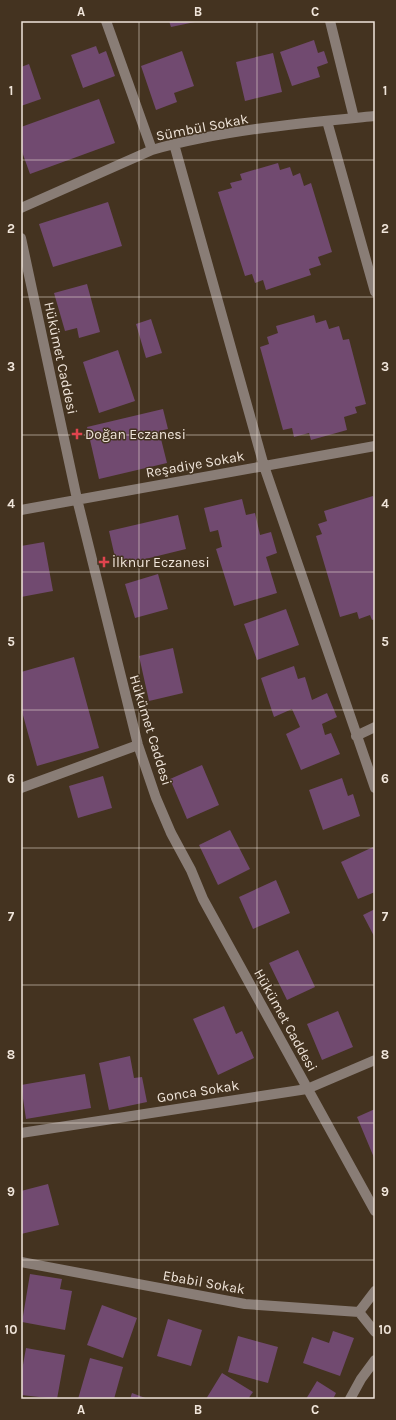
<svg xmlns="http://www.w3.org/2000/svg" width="396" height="1420" viewBox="0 0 396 1420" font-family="Karla,sans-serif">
  <rect width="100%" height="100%" fill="#443320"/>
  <path fill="#714a70" d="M169 21H195V22L171 27Z
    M314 40 318 53 324 51 328 63 317 67 320 77 292 86 280 52Z
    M96 46 99 54 106 51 115 76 83 88 71 55Z
    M182 51 194 86 174 93 177 102 156 110 141 66Z
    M273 53 282 92 245 101 236 62Z
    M29 64 41 99 21 106V67Z
    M99 99 115 143 30 174 21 149V127Z
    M278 163 280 170 290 167 293 176 300 173 304 186 311 183 332 252 318 257 321 265 309 269 311 275 266 290 263 280 255 283 252 274 245 276 218 192 232 188 230 183 242 180 240 174Z
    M108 202 122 246 53 267 39 224Z
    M87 284 100 332 79 338 77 328 65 331 54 293Z
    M314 315 316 323 326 320 329 329 339 326 343 340 349 339 366 404 355 407 357 413 344 417 347 430 311 440 309 433 294 437 292 428 283 430 260 347 269 344 267 337 278 333 276 326Z
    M151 319 162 353 146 358 136 324Z
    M118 350 135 401 99 413 83 362Z
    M163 409 168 429 159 431 167 463 99 479 87 427Z
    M373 496 375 502V619L372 620 370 615 359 619 357 612 340 617 316 536 322 534 318 524 327 521 324 511Z
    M242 499 246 515 255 513 260 535 271 532 277 553 266 557 277 593 234 606 216 549 227 545 222 547 218 530 210 532 204 508Z
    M178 515 186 549 117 566 109 531Z
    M44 542 53 591 21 597V546Z
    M158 574 168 609 135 618 125 584Z
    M286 609 299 645 257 660 244 624Z
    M173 648 183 693 149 701 139 656Z
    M74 657 99 748 37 766 21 708V672Z
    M294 666 298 679 305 677 312 700 327 693 337 717 322 724 325 735 331 733 340 754 301 770 286 734 300 727 292 709 274 717 261 678Z
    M202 765 219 805 187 819 170 779Z
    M103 776 112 808 78 818 69 786Z
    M342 778 348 796 353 794 360 816 323 830 309 790Z
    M230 830 250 869 218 885 199 845Z
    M373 847 375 852V892L358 899 341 862Z
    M276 880 290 913 253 929 239 897Z
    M375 909V938L363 915Z
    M298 950 315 987 287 1000 269 963Z
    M224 1006 236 1034 242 1031 254 1058 218 1075 193 1019Z
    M338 1011 353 1047 322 1060 307 1024Z
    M130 1056 134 1078 142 1077 147 1102 109 1110 99 1063Z
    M85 1074 91 1108 26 1119 21 1085Z
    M375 1109V1160L357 1117Z
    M48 1184 59 1225 21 1234V1191Z
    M30 1274 62 1279 60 1289 72 1291 65 1330 22 1322Z
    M102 1305 137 1318 123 1358 87 1345Z
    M168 1319 202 1330 191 1366 157 1356Z
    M333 1331 354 1338 340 1376 303 1363 312 1337 329 1343Z
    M238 1336 278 1347 268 1383 228 1372Z
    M26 1348 65 1355 57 1399 21 1395V1376Z
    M90 1358 123 1367 114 1399H78Z
    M222 1373 253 1392 248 1399H206Z
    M317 1381 336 1393 333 1399H306Z
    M132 1393 148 1399H130Z"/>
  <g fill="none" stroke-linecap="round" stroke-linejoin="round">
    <path stroke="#897d76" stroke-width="10" d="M106 21 152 150
      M330 21 354 118
      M327 121 375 292
      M174 144 264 466 375 788
      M21 208 152 150C222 130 303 123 375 116
      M21 238 77 499 138 745 156 798 171 833 191 870 203 899 375 1211
      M21 510 375 446
      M356 736 375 727
      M21 788 138 745
      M21 1133 307 1089 375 1060
      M21 1262 245 1304 359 1312 375 1291
      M359 1312 375 1332
      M350 1399 361 1379 375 1360"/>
  </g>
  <path fill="none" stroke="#f0e5da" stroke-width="1" stroke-opacity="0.55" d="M139 21V1399M257 21V1399M21 160H375M21 297H375M21 435H375M21 572H375M21 710H375M21 848H375M21 985H375M21 1123H375M21 1260H375"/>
  <g fill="#e0444e" stroke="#443320" stroke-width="1.5">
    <path d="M75 428h4v4h4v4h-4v4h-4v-4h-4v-4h4z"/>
    <path d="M102 556h4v4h4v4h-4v4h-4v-4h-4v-4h4z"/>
  </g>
  <g text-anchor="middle" stroke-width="3" stroke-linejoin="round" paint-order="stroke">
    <g font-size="14" fill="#f0e5da" stroke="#443320">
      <text transform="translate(202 127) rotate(-11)" y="5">Sümbül Sokak</text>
      <text transform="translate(61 358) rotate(78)" y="5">Hükümet Caddesi</text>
      <text transform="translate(195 464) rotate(-10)" y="5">Reşadiye Sokak</text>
      <text transform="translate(151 730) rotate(73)" y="5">Hükümet Caddesi</text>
      <text transform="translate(286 1020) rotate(61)" y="5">Hükümet Caddesi</text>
      <text transform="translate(198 1091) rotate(-9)" y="5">Gonca Sokak</text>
      <text transform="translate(204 1282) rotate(10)" y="5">Ebabil Sokak</text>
    </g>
    <g font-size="14" fill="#f0e5da" stroke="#443320" text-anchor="start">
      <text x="85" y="439">Doğan Eczanesi</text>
      <text x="112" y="567">İlknur Eczanesi</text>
    </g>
  </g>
  <rect width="396" height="1420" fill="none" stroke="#443320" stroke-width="44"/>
  <rect x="22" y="22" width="352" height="1376" fill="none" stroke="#f0e5da" stroke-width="1.5"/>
  <g font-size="13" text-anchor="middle" font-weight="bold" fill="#f0e5da">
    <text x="81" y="16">A</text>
    <text x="198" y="16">B</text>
    <text x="315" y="16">C</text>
    <text x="11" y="95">1</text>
    <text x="385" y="95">1</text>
    <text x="11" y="233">2</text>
    <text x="385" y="233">2</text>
    <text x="11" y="371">3</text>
    <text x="385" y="371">3</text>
    <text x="11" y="508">4</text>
    <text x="385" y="508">4</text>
    <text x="11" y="646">5</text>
    <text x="385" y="646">5</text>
    <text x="11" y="783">6</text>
    <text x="385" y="783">6</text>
    <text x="11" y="921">7</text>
    <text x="385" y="921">7</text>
    <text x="11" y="1059">8</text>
    <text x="385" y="1059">8</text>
    <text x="11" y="1196">9</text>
    <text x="385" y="1196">9</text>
    <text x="11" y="1334">10</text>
    <text x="385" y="1334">10</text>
    <text x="81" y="1414">A</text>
    <text x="198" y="1414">B</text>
    <text x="315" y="1414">C</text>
  </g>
</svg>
